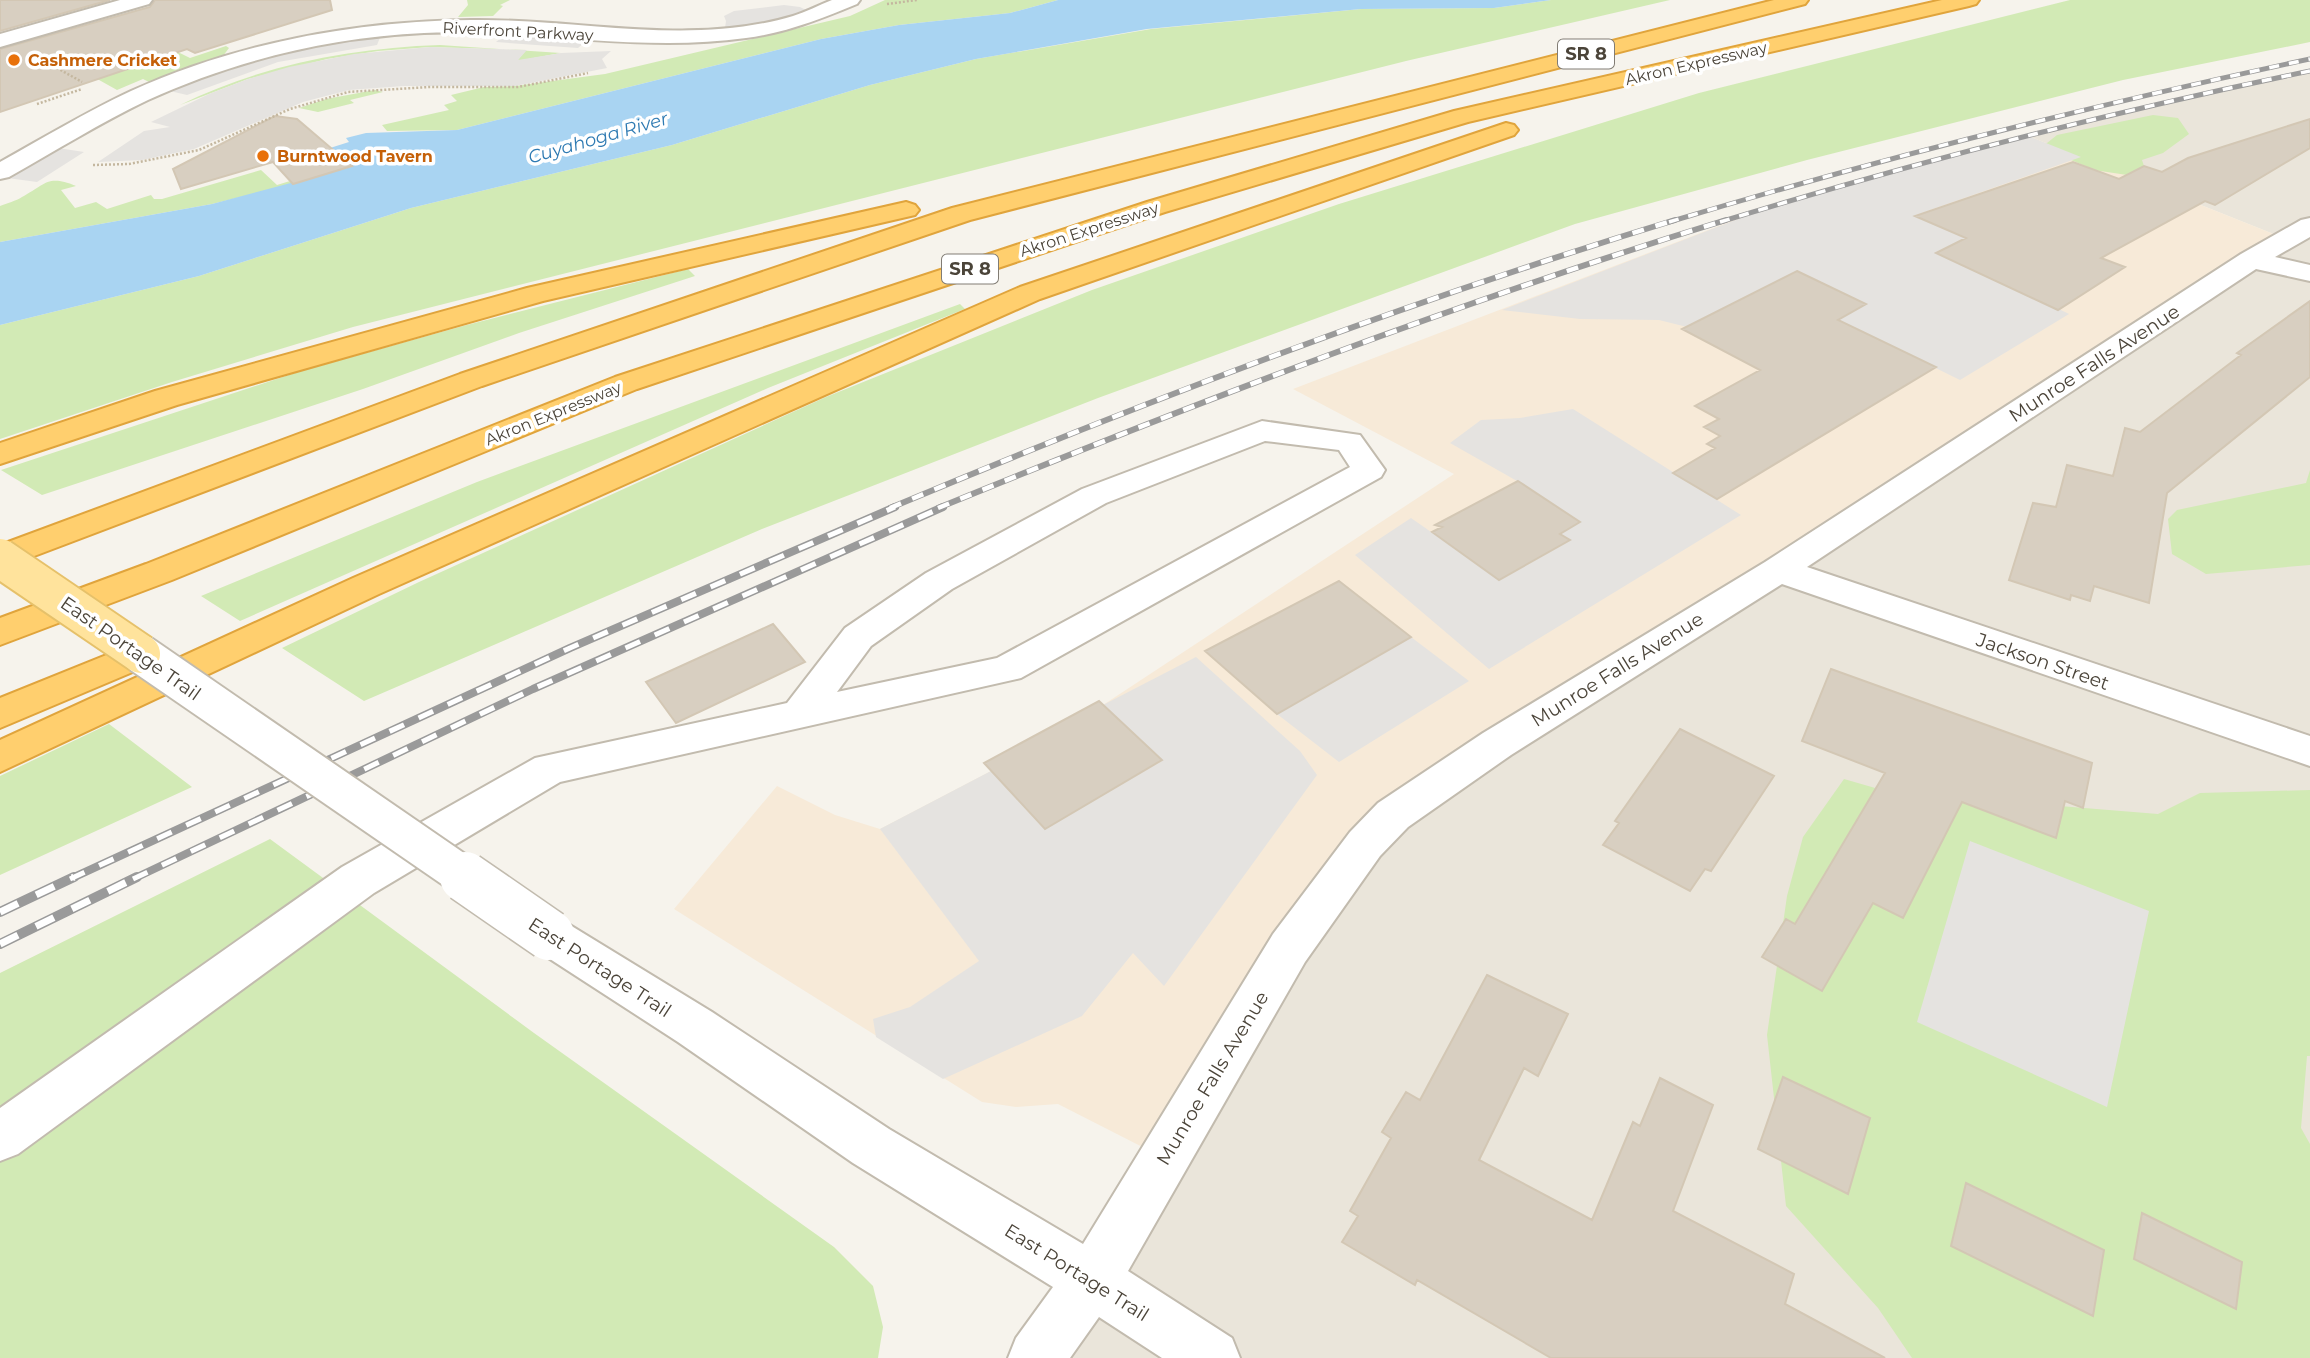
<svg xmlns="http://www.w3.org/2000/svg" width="2310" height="1358" viewBox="0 0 2310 1358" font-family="Montserrat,sans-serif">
  <rect width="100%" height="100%" fill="#f6f3ec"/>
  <path fill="#eae5da" d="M2310 71V1358H1036L1365 844 2286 239 2028 136 2132 109Z"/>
  <path fill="#f7ead8" d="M2028 136 2286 239 1393 815 1164 1158 1058 1104 1016 1107 982 1102 674 909 777 786 835 815 880 829 991 771 984 763 1103 705 1454 474 1293 389 1763 209 1923 163Z"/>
  <path fill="#d2eab5" d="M467 0H510L500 5 503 6 493 16 458 17 468 5Z
    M885 0H1058L1010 13 899 25 821 39 457 130 387 131 382 125 449 110 444 105 457 101 451 95 484 87 515 86 605 74 850 16Z
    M1551 0H1670L1406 61 353 327 172 382 0 439V325L199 276 411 208 672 145 870 85 976 59 1151 29 1361 9 1494 8Z
    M2070 0H2310V42L2123 80 1807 160 1575 224 1098 398 762 529 364 701 282 648 419 582 826 397 1092 290 1339 204 1699 93Z
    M125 26 190 58 226 46 229 48 223 56 149 82 143 79 117 90 83 71Z
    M440 45 561 53 517 61 526 50 430 47 378 51 327 59 248 79 180 105C261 65 351 48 440 45Z
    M375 90 383 92 350 100 354 103 318 112 299 108 326 99Z
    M2153 115 2178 118 2189 134 2163 153 2142 160 2144 166 2127 175 2094 170 2042 147 2057 135Z
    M261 170 277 185 290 181 293 184 212 204 0 242V206C7 203 16 201 22 197 45 185 47 174 76 186L61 190 75 208 96 202 107 209 151 195 154 199H162Z
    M688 269 695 276 519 333 363 389 42 495 1 470 301 371 463 326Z
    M960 304 965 309 768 388 240 621 201 596 477 482Z
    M2310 470V565L2206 574 2172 554 2168 519 2177 510 2306 483Z
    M109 724 192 787 0 875V776Z
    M1844 779 1889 792 2158 814 2200 793 2310 790V1056H2307L2301 1128 2310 1144V1358H1912L1878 1308 1786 1206 1767 1035 1787 896 1803 837Z
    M270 839 534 1033 834 1247 873 1286 883 1327 878 1358H0V973Z"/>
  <path fill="#e5e3e0" d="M784 5 800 7 816 15 789 22 725 28 726 21 724 16 734 11Z
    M513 28 594 34 578 48 496 42Z
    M381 35 377 45 278 62 187 95 157 88 283 47Z
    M430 47 527 50 518 60 561 53 611 51 602 59 607 68 515 86H404L349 90 303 102 194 149 142 160 98 162 144 131 170 127 151 122 209 94 248 79 289 67 354 54Z
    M2028 136 2081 157 1916 215 1966 238 1941 251 2069 314 1960 380 1838 320 1866 304 1797 272 1687 327 1659 320 1580 319 1502 310 1764 209Z
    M58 148 84 152 37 182 0 177Z
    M1573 409 1741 515 1489 669 1355 555 1411 518 1500 580 1569 541 1560 534 1580 522 1517 481 1450 443 1481 420 1520 418Z
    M1411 637 1469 681 1339 762 1277 714Z
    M1196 657 1300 751 1317 775 1164 986 1133 953 1082 1016 943 1079 876 1037 873 1019 910 1007 979 961 880 829 991 771 1045 828 1162 761 1103 705Z
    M1970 841 2149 911 2107 1107 1917 1022Z"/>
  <path fill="#a9d4f2" d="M1058 0H1551L1494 8 1361 9 1147 29 976 59 870 85 672 145 411 208 199 276 0 325V242L212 204 351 167 330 148 349 142 346 138 366 133 457 130 821 39 899 25 1010 13Z"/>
  <path fill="#d8cfc1" stroke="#d3c7b4" stroke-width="2" d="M0 0H110L0 31Z
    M155 0H330L332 10 195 53 187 49 0 112V49L150 7Z
    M275 116 297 119 352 166 293 184 273 162 181 189 173 169Z
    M2310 119V148L2215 205 2205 201 2101 258 2125 267 2058 310 1936 253 1966 238 1915 216 2073 162 2119 179 2144 166 2162 172 2188 158Z
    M1797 271 1866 304 1838 320 1936 367 1717 499 1673 473 1715 448 1707 444 1720 436 1704 427 1719 419 1695 406 1760 370 1682 329Z
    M2310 301V377L2167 493 2149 603 2094 586 2090 601 2071 595 2070 600 2009 580 2033 503 2056 507 2067 465 2113 476 2125 428 2140 432 2241 355 2237 353Z
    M1518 481 1580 522 1560 534 1570 540 1499 580 1432 532 1442 527 1435 525Z
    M1339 581 1411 637 1277 714 1205 651Z
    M773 624 805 662 676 723 646 682Z
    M1831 669 2092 763 2083 808 2065 801 2056 838 1962 802 1903 918 1873 903 1822 991 1762 957 1786 919 1795 924 1885 773 1802 741Z
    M1099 701 1162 760 1045 829 984 763Z
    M1680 729 1774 776 1711 871 1705 869 1690 891 1603 845 1619 823 1615 821Z
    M1487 975 1568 1014 1538 1076 1524 1068 1479 1160 1592 1220 1633 1122 1640 1126 1660 1078 1713 1105 1673 1211 1794 1274 1785 1304 1885 1358H1551L1417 1280 1415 1285 1342 1242 1358 1216 1350 1211 1391 1138 1382 1132 1406 1092 1420 1100Z
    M1783 1077 1870 1118 1848 1194 1758 1149Z
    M1966 1183 2104 1250 2093 1316 1951 1246Z
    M2142 1213 2242 1262 2236 1309 2134 1259Z"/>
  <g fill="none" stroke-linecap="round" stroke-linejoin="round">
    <g stroke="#c2bbae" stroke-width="4">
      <path id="minor" d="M120 0H152L149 4 0 47V34Z
        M832 0H860L857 4C821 19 785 33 746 38 640 53 531 29 424 33 330 37 233 61 148 100 100 123 55 151 9 177L0 179V162C43 138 86 112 131 91 237 43 355 21 471 20 577 18 688 47 793 16 806 12 819 5 832 0Z
        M2310 218V237L2275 257 2310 265V281L2256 269 1807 567 2310 736V766L1782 584 1511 755 1408 827 1380 856 1305 962 1128 1271 1232 1338 1240 1358H1162L1099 1317 1070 1358H1008L1016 1338 1053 1287 853 1163 678 1042 533 948 526 935 533 922 549 916 565 922 712 1012 889 1129 1083 1244 1273 934 1350 832 1378 803 1483 733 1765 562 2241 254 2301 220Z
        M1262 421 1360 435 1385 470 1381 477 1021 678 560 782 374 893 18 1154 0 1161V1108L342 867 535 758 787 703 845 628 926 573 1082 489ZM1265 441 1339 450 1350 467 997 658 837 692 871 646 952 589 1106 503Z"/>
    </g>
    <g stroke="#e0a43c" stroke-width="4">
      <path id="highway" d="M1774 0H1808L1805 4 970 220 482 386 0 569V545L460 374 952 208Z
        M1942 0H1979L1976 4 1969 6 1468 122 1165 212 637 389 172 580 0 645V618L146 564 615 377 1147 202 1454 111Z
        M1506 123 1514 125 1518 130 1514 135 1040 299 379 594 0 772V740L353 578 1020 287Z
        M906 202 915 205 919 210 915 215 543 301 177 405 0 464V443L155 391 527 288Z
        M141 641 154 645 160 654 154 663 0 728V698Z"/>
    </g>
    <path stroke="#c4b79f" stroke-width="2.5" stroke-dasharray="2 2" stroke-linecap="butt" d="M887 4 917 0
      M50 64 82 82
      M93 165 129 164 199 150 290 109 348 92 429 87H518L588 73"/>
    <use href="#minor" fill="#fff" fill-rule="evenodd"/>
    <use href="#highway" fill="#ffcf6e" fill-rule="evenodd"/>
    <g stroke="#9a9a9a" stroke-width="5">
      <path id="rail-far3" d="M1669 222C1881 158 2094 105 2310 59
        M1720 222C1915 162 2111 112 2310 71"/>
    </g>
    <g stroke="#9a9a9a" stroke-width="6">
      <path id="rail-far2" d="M890 508C1147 400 1409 301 1675 220
        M938 508C1197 402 1459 302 1726 220"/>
    </g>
    <g stroke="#9a9a9a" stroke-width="8">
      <path id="rail-far1" d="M70 879 570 648 895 507
        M133 879 533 689 943 507"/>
    </g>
    <g stroke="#9a9a9a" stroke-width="10">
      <path id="rail" d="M0 912 74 877
        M0 944 137 877"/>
    </g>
    <use href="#rail-far3" stroke="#fff" stroke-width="3.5" stroke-dasharray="10" stroke-linecap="butt"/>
    <use href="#rail-far2" stroke="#fff" stroke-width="4.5" stroke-dasharray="12" stroke-linecap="butt"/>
    <use href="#rail-far1" stroke="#fff" stroke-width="5" stroke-dasharray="16" stroke-linecap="butt"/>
    <use href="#rail" stroke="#fff" stroke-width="7" stroke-dasharray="20" stroke-linecap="butt"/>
    <g stroke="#c2bbae" stroke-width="42" stroke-linecap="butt">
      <path id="minor-bridge-far1" d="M141 654 468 879"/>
    </g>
    <g stroke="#c2bbae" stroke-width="53" stroke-linecap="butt">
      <path id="minor-bridge" d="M465 877 549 935"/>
    </g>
    <g stroke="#e6c16a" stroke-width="42" stroke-linecap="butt">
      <path id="major-bridge" d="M0 558 141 654"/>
    </g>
    <path stroke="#c4b79f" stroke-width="2.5" stroke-dasharray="2 2" stroke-linecap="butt" d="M37 104 82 89"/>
    <use href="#minor-bridge-far1" stroke="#fff" stroke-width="38"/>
    <use href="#minor-bridge" stroke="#fff" stroke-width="50"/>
    <use href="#major-bridge" stroke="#ffe39c" stroke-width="38"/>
  </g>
  <g fill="#e8710a" stroke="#fff" stroke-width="2.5">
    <circle cx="14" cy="60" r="7"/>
    <circle cx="263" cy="156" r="7"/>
  </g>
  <g text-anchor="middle" stroke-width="7" stroke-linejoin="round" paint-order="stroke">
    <g font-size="16" fill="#4b4439" stroke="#fff">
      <text transform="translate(518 31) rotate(3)" y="6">Riverfront Parkway</text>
      <text transform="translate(1696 63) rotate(-13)" y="6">Akron Expressway</text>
      <text transform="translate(1089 229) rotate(-18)" y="6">Akron Expressway</text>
      <text transform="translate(553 413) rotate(-22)" y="6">Akron Expressway</text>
    </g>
    <g font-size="16" font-weight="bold" fill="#c56008" stroke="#fff" text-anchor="start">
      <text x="28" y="66">Cashmere Cricket</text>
      <text x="277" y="162">Burntwood Tavern</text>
    </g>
    <g fill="#fff" stroke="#817c74" stroke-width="2">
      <rect x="1558" y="39.5" width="56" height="29" rx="5"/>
      <rect x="942" y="254.5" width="56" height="29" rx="5"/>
    </g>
    <g font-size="18" font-weight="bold" fill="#4b4439">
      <text x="1586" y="60">SR 8</text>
      <text x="970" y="275">SR 8</text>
    </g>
    <g font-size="18" font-style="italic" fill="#2e7ab2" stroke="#fff">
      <text transform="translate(598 138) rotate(-16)" y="6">Cuyahoga River</text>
    </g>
    <g font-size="19" fill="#4b4439" stroke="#fff">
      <text transform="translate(2094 363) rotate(-33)" y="7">Munroe Falls Avenue</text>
      <text transform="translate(131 648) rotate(35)" y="7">East Portage Trail</text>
      <text transform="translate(2043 661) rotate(19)" y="7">Jackson Street</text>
      <text transform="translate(1617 669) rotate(-32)" y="7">Munroe Falls Avenue</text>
      <text transform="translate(600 967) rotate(33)" y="7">East Portage Trail</text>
      <text transform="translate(1212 1078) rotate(-59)" y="7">Munroe Falls Avenue</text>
      <text transform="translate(1077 1272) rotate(32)" y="7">East Portage Trail</text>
    </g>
  </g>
</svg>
